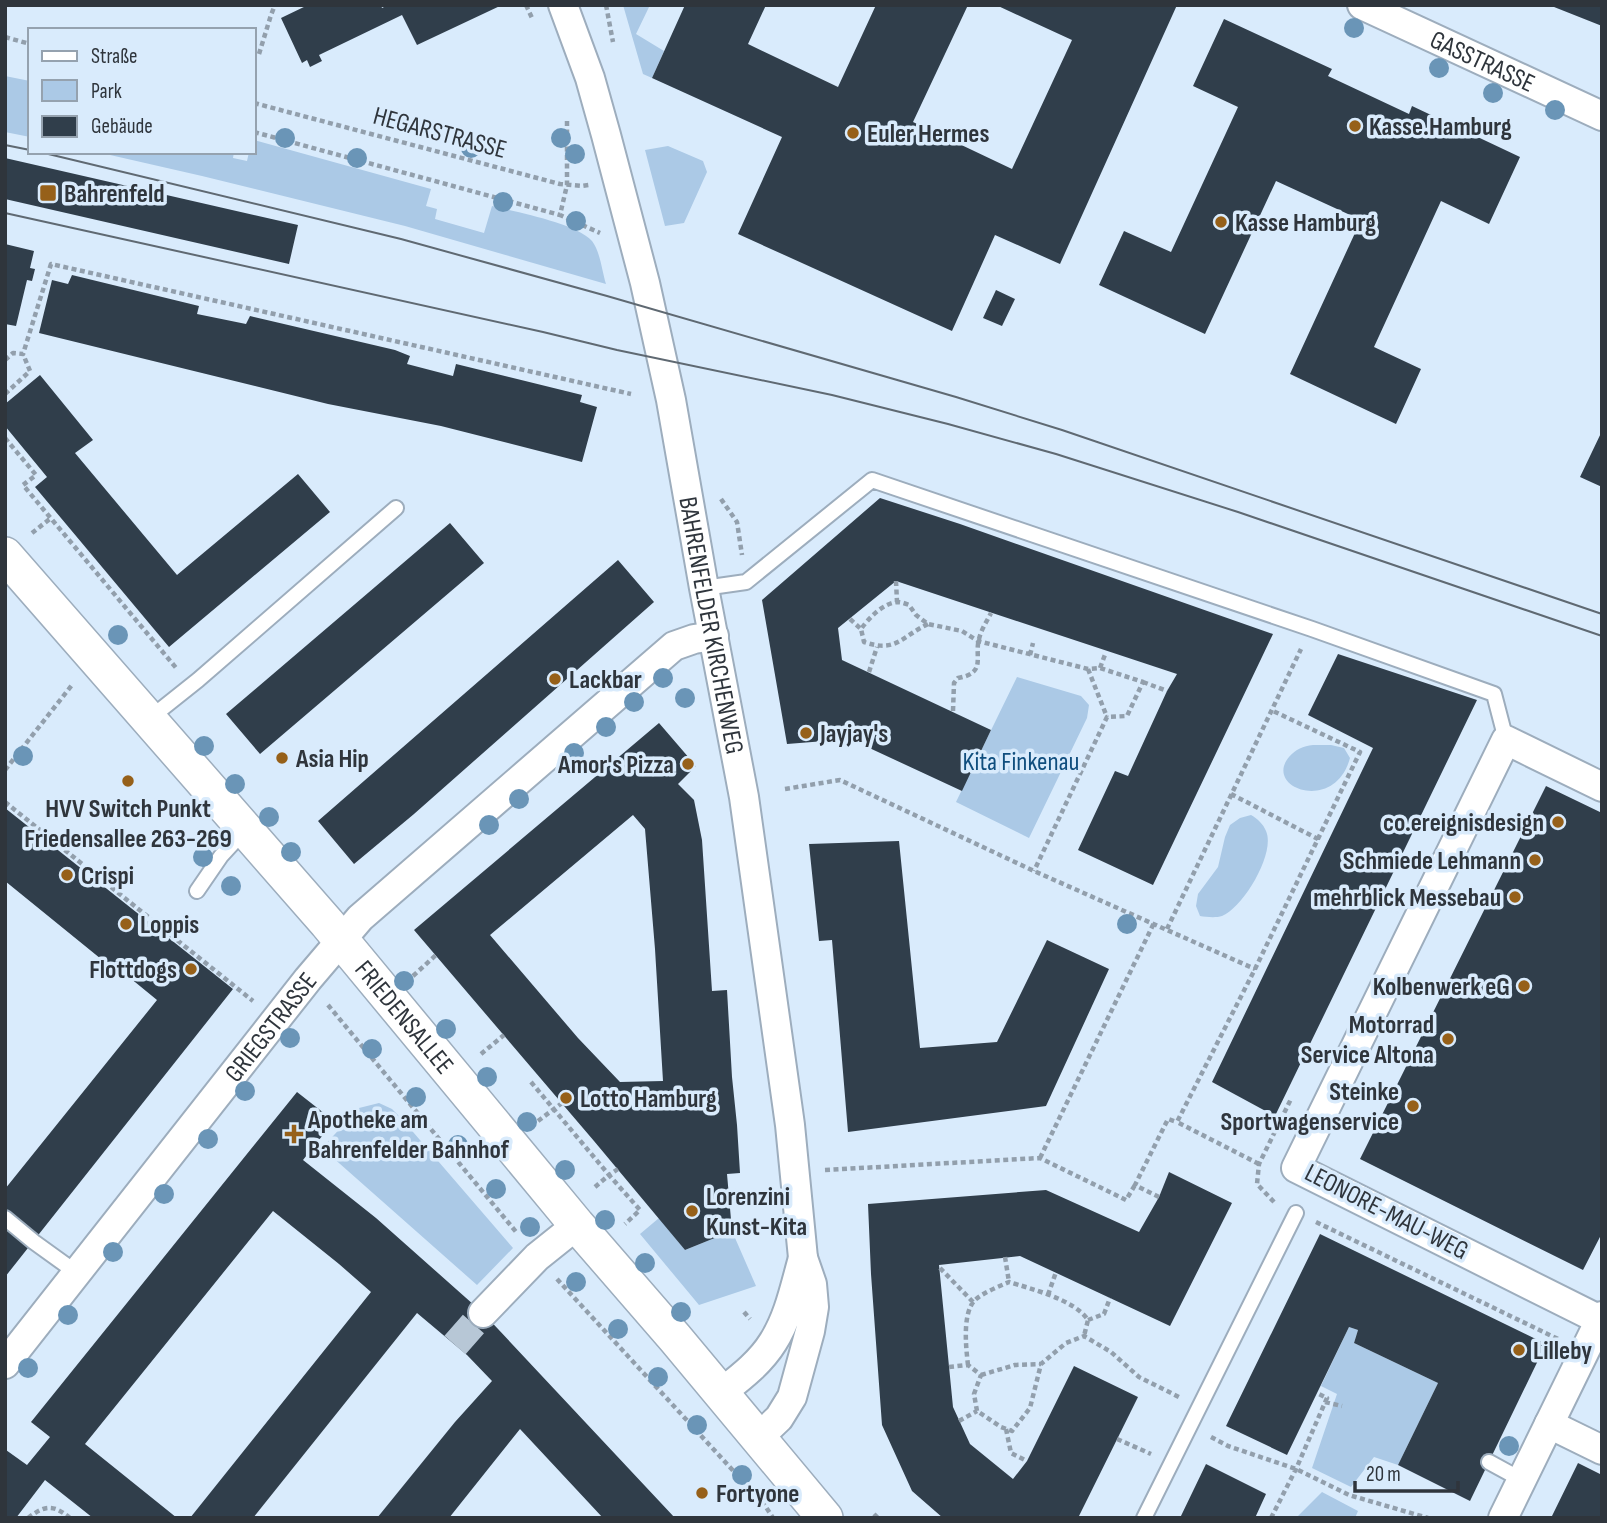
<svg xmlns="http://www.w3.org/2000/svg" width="1607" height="1523" viewBox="0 0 1607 1523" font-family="'Sofia Sans Condensed',sans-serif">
  <rect width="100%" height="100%" fill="#d9ebfc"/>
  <path fill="#abc9e6" d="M623 5H650L636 34 664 51 652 78 643 74Z
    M5 76 30 81V137L5 132Z
    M254 140 431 189 426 206 437 209 435 219 484 233 492 206C516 212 576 223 592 241 600 251 602 271 606 284L405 226 202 176 97 152H234L233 158 247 161 249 152H254Z
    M668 146 703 161 707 172 684 223 665 226 645 150Z
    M1017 677 1081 696 1089 705 1087 718 1029 838 956 802Z
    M1313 745H1331L1344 748 1350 758C1335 814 1263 788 1289 757 1296 749 1303 746 1313 745Z
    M1251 815C1258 819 1263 824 1266 831 1276 853 1243 908 1222 916 1216 918 1206 917 1200 916L1196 906 1198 894 1218 867 1225 837 1230 825 1240 818Z
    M379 1103 392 1109 401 1118 513 1248 477 1285 322 1148 359 1108Z
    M659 1218 685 1250 732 1231 756 1286 699 1305 640 1234Z
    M1349 1327 1358 1330 1354 1343 1438 1383 1398 1465 1374 1457 1351 1487 1312 1468 1337 1394 1321 1386Z
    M1322 1492 1358 1511 1355 1518H1296Z"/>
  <path fill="#303e4b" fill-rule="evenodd" d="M308 5H381L382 8 388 5H502L417 45 402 15 319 55 322 61 310 67 307 60 302 63 281 18Z
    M685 5H766L748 44 838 87 876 5H968L913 122 1012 169 1072 40 996 5H1177L1060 264 995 235 952 331 738 234 782 137 652 78Z
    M1549 5H1602V26Z
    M1224 19 1332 69 1328 76 1409 114 1412 106 1520 157 1489 224 1441 201 1374 347 1421 369 1396 424 1290 374 1361 220 1276 181 1205 334 1099 285 1124 231 1171 252 1238 107 1193 86Z
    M5 158 298 225 289 264 5 199Z
    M5 244 34 251 30 268 35 269 32 281 27 280 16 326 5 324Z
    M72 275 199 306 197 314 246 324 250 316 395 350 410 356 407 364 453 376 456 364 582 395 580 402 597 407 582 462 441 426 328 404 39 333 52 280 68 284Z
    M996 290 1015 299 1002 326 983 318Z
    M40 375 93 440 75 453 177 575 298 474 330 512 169 647 35 487 47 477 5 426V404Z
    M1602 431V487L1580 477Z
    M880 498 960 524 1273 634 1153 885 1078 850 1115 771 1128 776 1167 691 1177 674 896 581 838 628 842 660 991 730 962 791 850 739 787 744 762 600Z
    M450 523 484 563 260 754 226 714Z
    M618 560 654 602 414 814 354 864 318 821Z
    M1338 654 1477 700 1275 1116 1212 1082 1373 748 1308 715Z
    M659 723 696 766 678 784 694 800 702 840 712 991 727 990 732 1077 737 1125 740 1173 727 1174 732 1231 685 1250 594 1141 414 930ZM633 815 645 829 655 949 663 1081 620 1082 578 1038 490 935Z
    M1546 786 1602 813V1233L1583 1270 1360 1159Z
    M5 808 233 989 5 1277V1189L157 1000 124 973 122 976 5 881Z
    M899 841 920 1048 997 1042 1047 940 1109 969 1046 1106 848 1132 832 940 819 941 809 844Z
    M297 1092 334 1121 303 1160 376 1218 483 1313 675 1518H603L520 1429 449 1518H377L455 1422 492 1381 467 1355 417 1313 253 1518H190L371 1292 339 1264 273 1211 85 1444 177 1518H93L45 1480 16 1518H5V1452L6 1450 27 1465 50 1437 31 1422Z
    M1169 1172 1232 1203 1170 1326 1020 1256 939 1265 953 1407 970 1444 1013 1479 1027 1461 1074 1366 1138 1397 1078 1518H943L912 1491 882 1425 871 1274 868 1204 1046 1190 1139 1232 1159 1197Z
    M1320 1234 1546 1344 1470 1501 1398 1465 1438 1383 1354 1343 1358 1330 1349 1327 1287 1455 1226 1426Z
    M1578 1463 1602 1475V1518H1551Z
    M1206 1464 1266 1494 1255 1518H1180Z"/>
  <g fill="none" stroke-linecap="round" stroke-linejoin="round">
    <path stroke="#b7c7d6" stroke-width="28" stroke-dasharray="28 14" stroke-linecap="butt" d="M455 1345 483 1313"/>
    <g stroke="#9dadbd" stroke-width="18">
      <path id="service" d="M704 588 746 582 872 480 1312 629 1494 694 1506 740
        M149 719 198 680 396 508
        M197 891 221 856 245 830
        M5 1218 34 1242 77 1273
        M1489 1462 1522 1480
        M1144 1518 1296 1213"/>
    </g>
    <g stroke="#9dadbd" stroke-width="32">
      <g id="minor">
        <path id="s1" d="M563 5 590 78 606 135 645 283 671 400 704 588 744 797 790 1125 803 1258 812 1284 814 1307 810 1331 792 1397 779 1418 758 1438"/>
        <path id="s2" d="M1362 5 1602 116"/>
        <path d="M483 1313 537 1257 577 1225"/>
        <path d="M1600 1320 1296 1168 1506 740 1602 787"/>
        <path id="s3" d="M5 1364 308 979 360 918 674 646 694 639 714 636"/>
        <path d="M721 1393C740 1378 760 1363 773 1342 789 1317 795 1286 803 1258"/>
        <path d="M1549 1424 1602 1450"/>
        <path d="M1503 1518 1602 1316"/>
      </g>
    </g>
    <g stroke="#9dadbd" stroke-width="38">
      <g id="tertiary">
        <path id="s4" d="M5 555 327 923 577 1225 675 1338 825 1518"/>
      </g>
    </g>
    <path stroke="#929fac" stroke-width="4.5" stroke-dasharray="5 3.5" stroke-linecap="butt" d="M526 5 532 18
      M606 5 613 42
      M5 37 30 44
      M259 54 271 15 275 5
      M254 103 560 184 582 186 589 185
      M567 121V185L560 215 600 233
      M254 132 560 215
      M5 360 13 353 23 354 51 264 631 394
      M5 394 30 371 23 354
      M5 438 36 475 23 485 177 669
      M721 499 737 522 742 555
      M32 533 51 518
      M896 581 897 602
      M850 619 861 629
      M928 624C901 637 896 653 864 642L861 629C869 618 883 603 898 602 902 602 906 604 909 605L916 615 928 624 962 631 978 641 1088 669 1100 668 1143 682 1127 716 1107 717 1034 871
      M1030 655 1033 643
      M1100 668 1106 652
      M1088 669 1107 717
      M869 672 877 647
      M1143 682 1167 691
      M953 711 954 683 958 678C987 673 974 657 979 639 981 630 987 621 991 613
      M5 770 72 685
      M785 789 840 780 1034 871 1255 969
      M1231 794 1318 839
      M5 802 253 1001
      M1167 929 1301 649
      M413 976 436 955
      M328 1005 517 1233
      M481 1054 504 1035
      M531 1082 609 1175 618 1169
      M538 1121 562 1103
      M1040 1158 1154 923
      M1259 1164 1177 1122 1255 969 1360 752 1271 710
      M825 1170 1040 1158 1126 1200 1135 1185
      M595 1187 609 1175 640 1210 625 1224
      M1159 1197 1135 1185 1168 1119 1177 1122
      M1274 1202 1257 1184 1259 1164 1291 1099
      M1316 1222 1558 1339
      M1005 1257 1009 1282
      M940 1268 973 1302
      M557 1279 762 1502
      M1048 1295 1056 1272
      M744 1312 750 1319
      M1088 1320 1104 1314 1110 1298
      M968 1365C966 1348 962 1313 975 1300 984 1292 998 1287 1009 1282 1032 1289 1075 1300 1088 1320L1084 1336
      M949 1367 968 1365 981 1375 974 1394 977 1411 1001 1427 1012 1431 1030 1408 1041 1364 1066 1343 1084 1336 1111 1352 1139 1377 1179 1397
      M981 1375 1015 1365 1041 1364
      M1325 1402 1342 1406
      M959 1421 977 1411
      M1006 1429 1011 1453 1027 1461
      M1211 1437 1228 1446 1296 1469 1349 1495 1428 1518
      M1117 1439 1151 1454
      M762 1501 773 1518
      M874 1514 878 1518
      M28 1518C45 1505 53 1504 70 1518
      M1271 1518 1296 1469 1327 1398 1317 1393"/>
    <use href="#service" stroke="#fff" stroke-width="14"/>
    <use href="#minor" stroke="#fff" stroke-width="28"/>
    <use href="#tertiary" stroke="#fff" stroke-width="35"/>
    <path stroke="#5f6972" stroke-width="2" d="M5 145 30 150
      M40 152 401 239 607 296 956 397 1062 430 1602 614
      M5 213 543 332 617 350 832 395 948 424 1056 454 1238 512 1602 636"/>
  </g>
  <g fill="#6a95b7">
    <circle cx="1354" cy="28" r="10"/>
    <circle cx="1439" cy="68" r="10"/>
    <circle cx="1493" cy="93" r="10"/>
    <circle cx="1555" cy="110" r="10"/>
    <circle cx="285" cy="138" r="10"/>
    <circle cx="561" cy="138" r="10"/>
    <circle cx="471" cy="148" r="10"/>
    <circle cx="575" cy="154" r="10"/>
    <circle cx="357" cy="158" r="10"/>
    <circle cx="503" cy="202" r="10"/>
    <circle cx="576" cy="221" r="10"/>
    <circle cx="118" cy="635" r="10"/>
    <circle cx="663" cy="678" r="10"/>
    <circle cx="685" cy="698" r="10"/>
    <circle cx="634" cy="702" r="10"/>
    <circle cx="606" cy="727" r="10"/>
    <circle cx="204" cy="746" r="10"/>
    <circle cx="574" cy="753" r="10"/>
    <circle cx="23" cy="756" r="10"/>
    <circle cx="235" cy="784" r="10"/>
    <circle cx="519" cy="799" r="10"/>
    <circle cx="269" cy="817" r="10"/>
    <circle cx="489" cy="825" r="10"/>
    <circle cx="291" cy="852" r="10"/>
    <circle cx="203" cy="857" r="10"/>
    <circle cx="231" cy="886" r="10"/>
    <circle cx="1127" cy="924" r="10"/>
    <circle cx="404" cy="981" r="10"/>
    <circle cx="446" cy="1029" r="10"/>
    <circle cx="290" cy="1038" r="10"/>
    <circle cx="372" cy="1049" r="10"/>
    <circle cx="487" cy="1077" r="10"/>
    <circle cx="245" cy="1091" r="10"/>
    <circle cx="416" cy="1097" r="10"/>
    <circle cx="527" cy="1122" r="10"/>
    <circle cx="208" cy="1139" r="10"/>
    <circle cx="458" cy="1145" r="10"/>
    <circle cx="565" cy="1170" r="10"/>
    <circle cx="496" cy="1189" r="10"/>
    <circle cx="164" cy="1194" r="10"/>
    <circle cx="605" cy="1220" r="10"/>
    <circle cx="530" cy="1227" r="10"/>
    <circle cx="113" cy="1252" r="10"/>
    <circle cx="645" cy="1263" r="10"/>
    <circle cx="576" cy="1282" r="10"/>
    <circle cx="681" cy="1312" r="10"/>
    <circle cx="68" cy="1315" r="10"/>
    <circle cx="618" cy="1329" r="10"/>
    <circle cx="28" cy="1368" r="10"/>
    <circle cx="658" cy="1377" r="10"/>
    <circle cx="697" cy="1425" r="10"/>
    <circle cx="1509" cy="1446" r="10"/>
    <circle cx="742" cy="1475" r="10"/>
  </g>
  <g fill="#966019" stroke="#d9ebfc" stroke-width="2.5">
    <circle cx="1355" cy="126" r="7"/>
    <circle cx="853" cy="133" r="7"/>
    <rect x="39" y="184" width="18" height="18" rx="3.5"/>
    <circle cx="1221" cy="222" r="7"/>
    <circle cx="555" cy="679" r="7"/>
    <circle cx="806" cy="733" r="7"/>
    <circle cx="282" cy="758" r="7"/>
    <circle cx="688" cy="764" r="7"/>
    <circle cx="128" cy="781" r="7"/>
    <circle cx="1558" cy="822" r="7"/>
    <circle cx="1535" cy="860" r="7"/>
    <circle cx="67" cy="875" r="7"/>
    <circle cx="1515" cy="897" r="7"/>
    <circle cx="126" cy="924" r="7"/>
    <circle cx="191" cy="969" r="7"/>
    <circle cx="1524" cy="986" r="7"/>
    <circle cx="1448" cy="1039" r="7"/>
    <circle cx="566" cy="1098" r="7"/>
    <circle cx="1413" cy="1106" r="7"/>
    <path d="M290.5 1123.5h7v7h7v7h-7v7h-7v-7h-7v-7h7z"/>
    <circle cx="692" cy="1211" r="7"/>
    <circle cx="1519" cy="1350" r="7"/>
    <circle cx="702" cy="1493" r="7"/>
  </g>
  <g text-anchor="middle" stroke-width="7" stroke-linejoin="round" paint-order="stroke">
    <g font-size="26" fill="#2f353c" stroke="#d9ebfc">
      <text dy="9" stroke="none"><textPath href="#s2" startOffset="133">GASSTRASSE</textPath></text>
      <text transform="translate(440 132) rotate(15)" y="9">HEGARSTRASSE</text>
      <text dy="9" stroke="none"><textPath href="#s1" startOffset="639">BAHRENFELDER KIRCHENWEG</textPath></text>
      <text dy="9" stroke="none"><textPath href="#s4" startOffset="611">FRIEDENSALLEE</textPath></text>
      <text dy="9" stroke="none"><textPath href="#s3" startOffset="429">GRIEGSTRASSE</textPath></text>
      <text transform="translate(1387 1211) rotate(27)" y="9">LEONORE-MAU-WEG</text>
    </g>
    <g font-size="26" font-weight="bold" fill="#2f353c" stroke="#d9ebfc" text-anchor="start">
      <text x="1369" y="135">Kasse.Hamburg</text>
      <text x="867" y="142">Euler Hermes</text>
      <text x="64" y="202">Bahrenfeld</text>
      <text x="1235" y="231">Kasse Hamburg</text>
      <text x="569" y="688">Lackbar</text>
      <text x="820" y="742">Jayjay's</text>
      <text x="296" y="767">Asia Hip</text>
      <text x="674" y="773" text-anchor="end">Amor's Pizza</text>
      <text x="128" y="817" text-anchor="middle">HVV Switch Punkt<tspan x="128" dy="30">Friedensallee 263-269</tspan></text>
      <text x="1544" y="831" text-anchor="end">co.ereignisdesign</text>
      <text x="1521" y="869" text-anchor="end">Schmiede Lehmann</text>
      <text x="81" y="884">Crispi</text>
      <text x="1501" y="906" text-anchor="end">mehrblick Messebau</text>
      <text x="140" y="933">Loppis</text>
      <text x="177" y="978" text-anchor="end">Flottdogs</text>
      <text x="1510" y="995" text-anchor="end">Kolbenwerk eG</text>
      <text x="1434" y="1033" text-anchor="end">Motorrad<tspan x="1434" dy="30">Service Altona</tspan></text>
      <text x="1399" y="1100" text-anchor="end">Steinke<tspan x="1399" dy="30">Sportwagenservice</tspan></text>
      <text x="580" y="1107">Lotto Hamburg</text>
      <text x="308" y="1128">Apotheke am<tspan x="308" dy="30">Bahrenfelder Bahnhof</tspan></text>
      <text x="706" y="1205">Lorenzini<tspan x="706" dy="30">Kunst-Kita</tspan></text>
      <text x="1533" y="1359">Lilleby</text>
      <text x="716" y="1502">Fortyone</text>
    </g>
    <g font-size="26" fill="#104e7e" stroke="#d9ebfc">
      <text x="1021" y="770">Kita Finkenau</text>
    </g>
  </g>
  <rect width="1607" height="1523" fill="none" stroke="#2f353c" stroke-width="14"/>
  <rect x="28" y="28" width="228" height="126" fill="#d9ebfc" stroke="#95a2af" stroke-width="2"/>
  <rect x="42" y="51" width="35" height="10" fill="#ffffff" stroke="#95a2af" stroke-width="2"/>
  <text x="91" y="63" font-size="21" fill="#2f353c">Straße</text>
  <rect x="42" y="80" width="35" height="21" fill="#abc9e6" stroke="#95a2af" stroke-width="2"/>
  <text x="91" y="98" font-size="21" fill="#2f353c">Park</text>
  <rect x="42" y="116" width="35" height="21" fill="#303e4b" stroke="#95a2af" stroke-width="2"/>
  <text x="91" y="133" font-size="21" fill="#2f353c">Gebäude</text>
  <path d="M1355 1481v10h103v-10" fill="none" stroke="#2f353c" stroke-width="3.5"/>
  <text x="1366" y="1481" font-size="21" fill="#2f353c" stroke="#d9ebfc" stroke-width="5" paint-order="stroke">20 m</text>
</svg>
